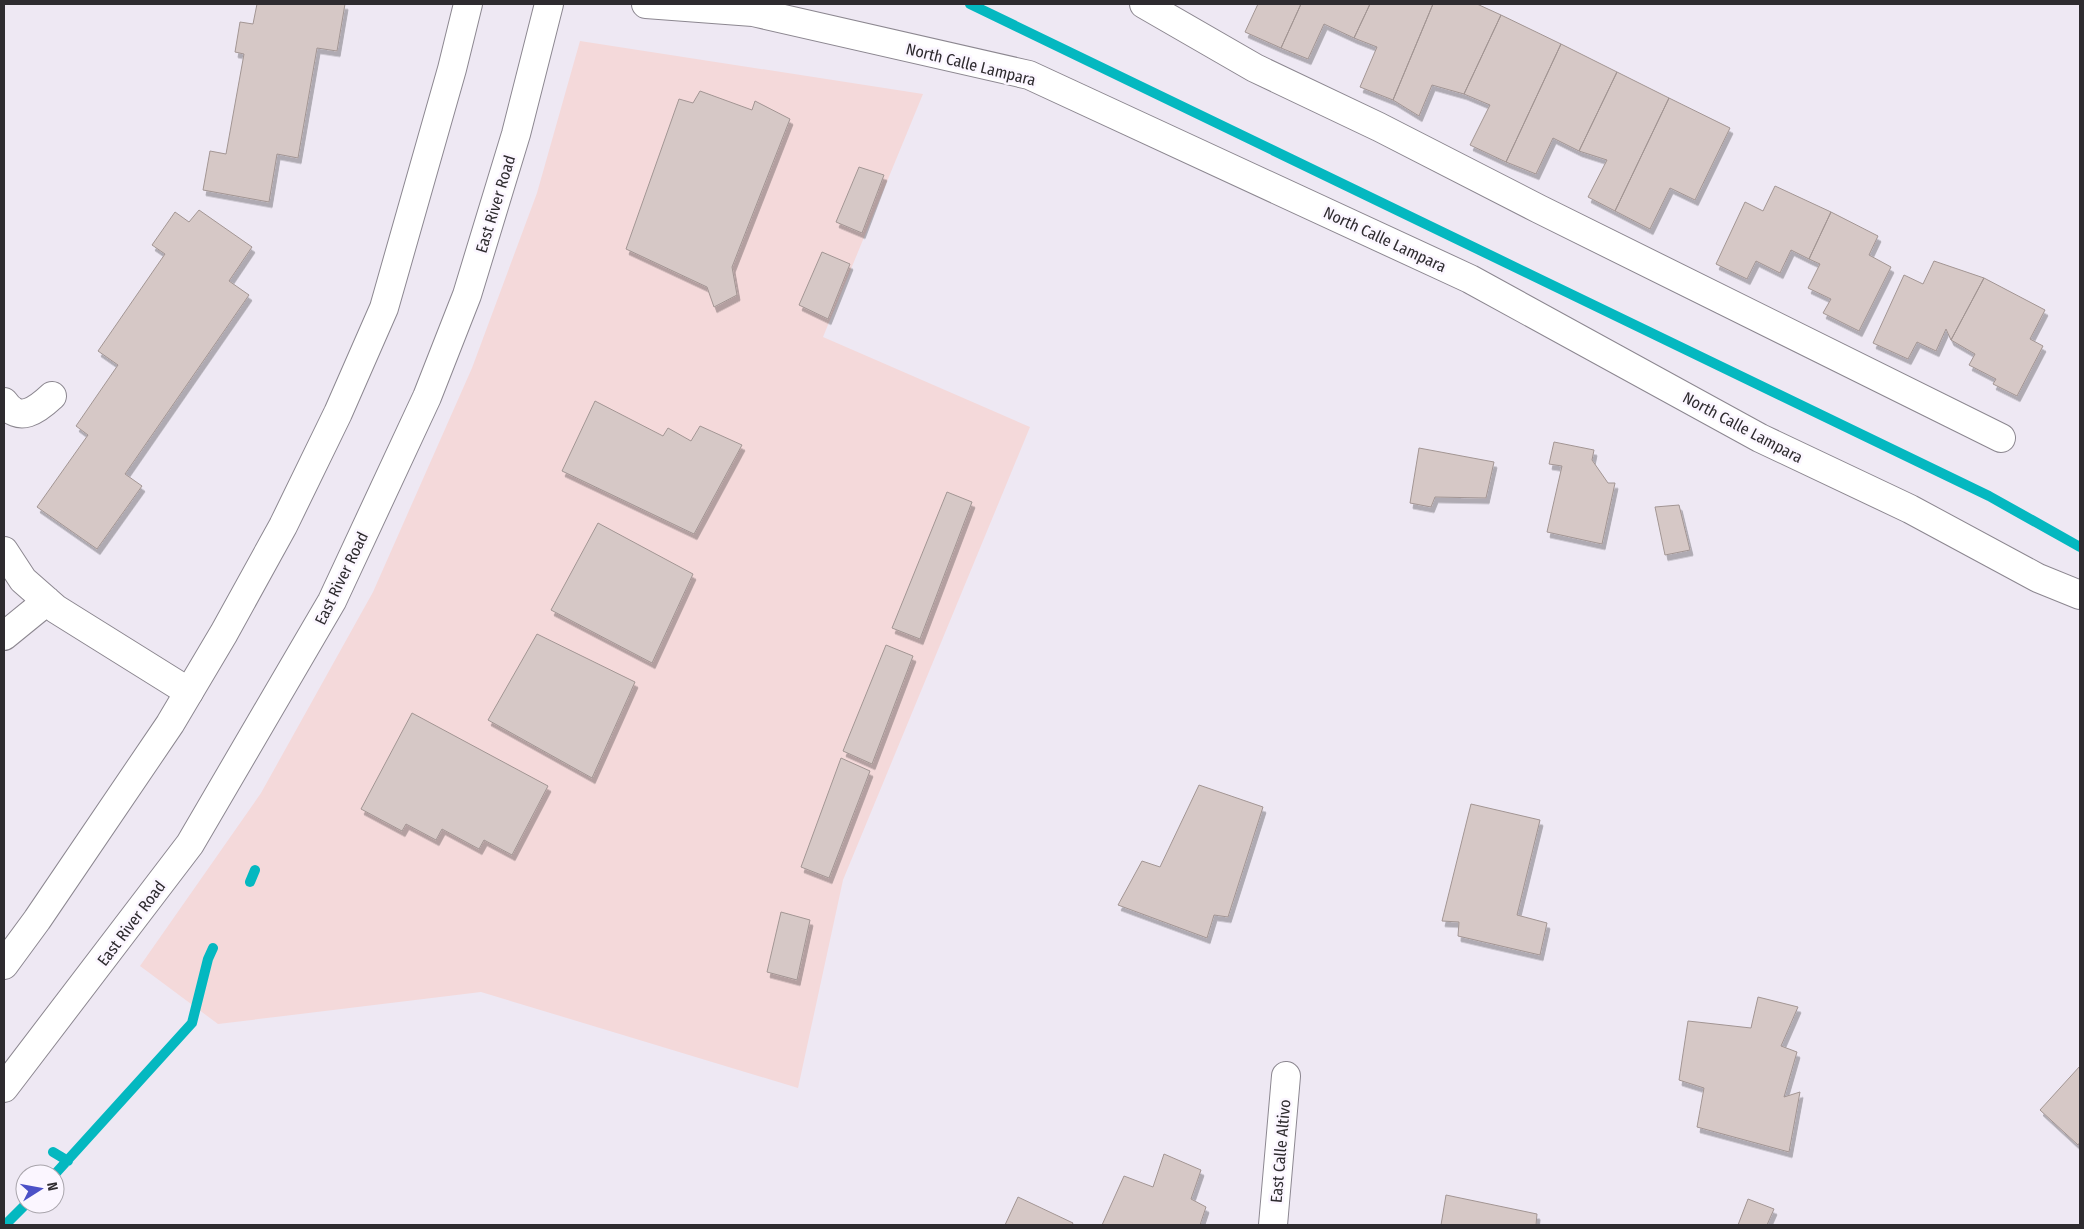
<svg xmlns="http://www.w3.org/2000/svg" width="2084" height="1229" viewBox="0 0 2084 1229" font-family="'Fira Sans Condensed',sans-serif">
  <defs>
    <filter id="shadow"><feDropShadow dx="3" dy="5.5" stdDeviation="0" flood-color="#0004"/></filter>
  </defs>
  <rect width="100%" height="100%" fill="#eee8f3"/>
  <path fill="#f4d9da" d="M580 41 923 94 823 337 1030 427 843 880 798 1088 481 992 218 1024 140 966 261 793 373 592 472 368 537 193Z"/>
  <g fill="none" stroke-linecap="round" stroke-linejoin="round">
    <path stroke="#04b8c0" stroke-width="10" d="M970 4 1989 496 2080 547
      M250 882 255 870
      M53 1152 68 1161
      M55 1174 192 1023 208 959 213 948
      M5 1225 26 1204"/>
  </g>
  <path fill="#d6c8c6" stroke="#a29593" filter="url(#shadow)" d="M257 4H345L337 51 317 48 298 158 277 154 269 202 203 190 210 151 226 154 244 54 235 52 240 22 253 24Z
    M1258 4H1301L1281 48 1245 32Z
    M1301 4H1370L1354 38 1324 24 1308 59 1281 48Z
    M1370 4H1433L1393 100 1360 87 1377 47 1354 38Z
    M1433 4H1477L1501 15 1464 94 1432 85 1419 116 1393 100Z
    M1501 15 1561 44 1506 162 1470 145 1490 105 1464 94Z
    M1561 44 1617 72 1579 151 1553 138 1536 174 1506 162Z
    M1617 72 1669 98 1615 211 1588 197 1607 160 1579 151Z
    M700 91 752 110 755 101 790 119 732 267 737 295 714 307 707 287 626 249 679 99 693 103Z
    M1669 98 1730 128 1695 200 1670 188 1650 229 1615 211Z
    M859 167 884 175 862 233 836 222Z
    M1775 186 1831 212 1809 259 1791 250 1780 273 1756 261 1747 279 1716 264 1745 202 1763 211Z
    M199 210 252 247 229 281 249 295 125 474 142 486 97 549 37 507 88 435 76 426 118 365 98 351 165 254 152 245 175 212 189 222Z
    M1831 212 1878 236 1869 255 1891 267 1859 331 1823 313 1831 299 1808 288 1820 264 1809 259Z
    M822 252 850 264 828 319 799 305Z
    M1934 261 1984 278 1951 340 1946 329 1936 351 1917 342 1908 359 1873 343 1904 275 1923 284Z
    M1984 278 2045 310 2030 339 2043 346 2017 396 1993 384 1996 379 1969 365 1975 354 1951 340Z
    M595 401 663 436 668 428 691 441 700 426 742 445 694 534 562 471Z
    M1554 442 1594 450 1592 460 1608 483H1615L1602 544 1547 532 1562 466 1549 464Z
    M1419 448 1494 462 1486 498 1435 497 1431 507 1410 503Z
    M947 492 972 502 920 639 892 628Z
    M1679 505 1690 550 1665 555 1655 507Z
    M598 523 693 574 652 663 551 610Z
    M537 634 635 682 592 778 488 720Z
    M886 645 913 656 872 764 843 751Z
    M412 713 548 786 512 855 484 840 479 849 442 829 436 840 406 824 402 831 361 809Z
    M841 758 870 771 829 878 801 867Z
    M1199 785 1263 807 1228 917 1214 915 1207 938 1118 905 1142 861 1160 867Z
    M1471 804 1540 820 1517 915 1547 923 1540 955 1458 936 1459 922 1442 921Z
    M781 912 810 920 797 980 767 972Z
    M1758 997 1798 1007 1781 1046 1797 1052 1784 1097 1800 1092 1789 1152 1697 1127 1704 1088 1679 1080 1688 1021 1751 1028Z
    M2080 1066V1142L2078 1145 2040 1110Z
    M1164 1154 1201 1170 1191 1199 1206 1207 1200 1225H1102L1124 1176 1153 1187Z
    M1446 1195 1537 1214 1536 1225H1441Z
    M1018 1197 1073 1223 1072 1225H1005Z
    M1748 1199 1774 1209 1767 1225H1738Z"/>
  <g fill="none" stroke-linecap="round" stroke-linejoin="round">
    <g stroke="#8c8790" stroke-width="30">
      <path id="minor" d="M646 4 753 12 1029 75 1470 279 1760 438 1910 509 2038 578 2080 595
        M1144 4 1255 68 1379 127 1539 209 2001 438
        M4 402C19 424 37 410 52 396
        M4 551 23 580 56 609 189 692
        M4 636 47 601
        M1273 1225 1286 1076"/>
    </g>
    <g stroke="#8c8790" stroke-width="30">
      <path id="major" d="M4 965 37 920 170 724 224 633 283 526 338 413 384 308 452 69 468 4
        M4 1088 190 844 332 601 427 397 467 295 516 134 549 4"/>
    </g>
    <use href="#minor" stroke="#fff" stroke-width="28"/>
    <use href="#major" stroke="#fff" stroke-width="28"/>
  </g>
  <g text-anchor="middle" stroke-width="5" stroke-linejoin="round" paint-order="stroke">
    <g font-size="16" fill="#2e2b2f" stroke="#fbf6ff">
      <text transform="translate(971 64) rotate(14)" y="6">North Calle Lampara</text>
      <text transform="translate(495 204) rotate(-73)" y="6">East River Road</text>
      <text transform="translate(1385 239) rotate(25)" y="6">North Calle Lampara</text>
      <text transform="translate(1743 427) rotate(28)" y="6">North Calle Lampara</text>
      <text transform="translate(341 578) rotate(-64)" y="6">East River Road</text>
      <text transform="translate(131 923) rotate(-53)" y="6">East River Road</text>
      <text transform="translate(1280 1151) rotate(-85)" y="6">East Calle Altivo</text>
    </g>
  </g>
  <rect width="2084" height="1229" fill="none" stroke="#2e2b2f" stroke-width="10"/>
  <g transform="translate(40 1189) rotate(79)"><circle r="24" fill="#fbf6ff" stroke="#a9a5ac"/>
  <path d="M0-4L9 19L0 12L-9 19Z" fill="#4c51c7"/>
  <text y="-8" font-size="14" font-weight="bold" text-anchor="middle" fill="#2e2b2f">N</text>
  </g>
</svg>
